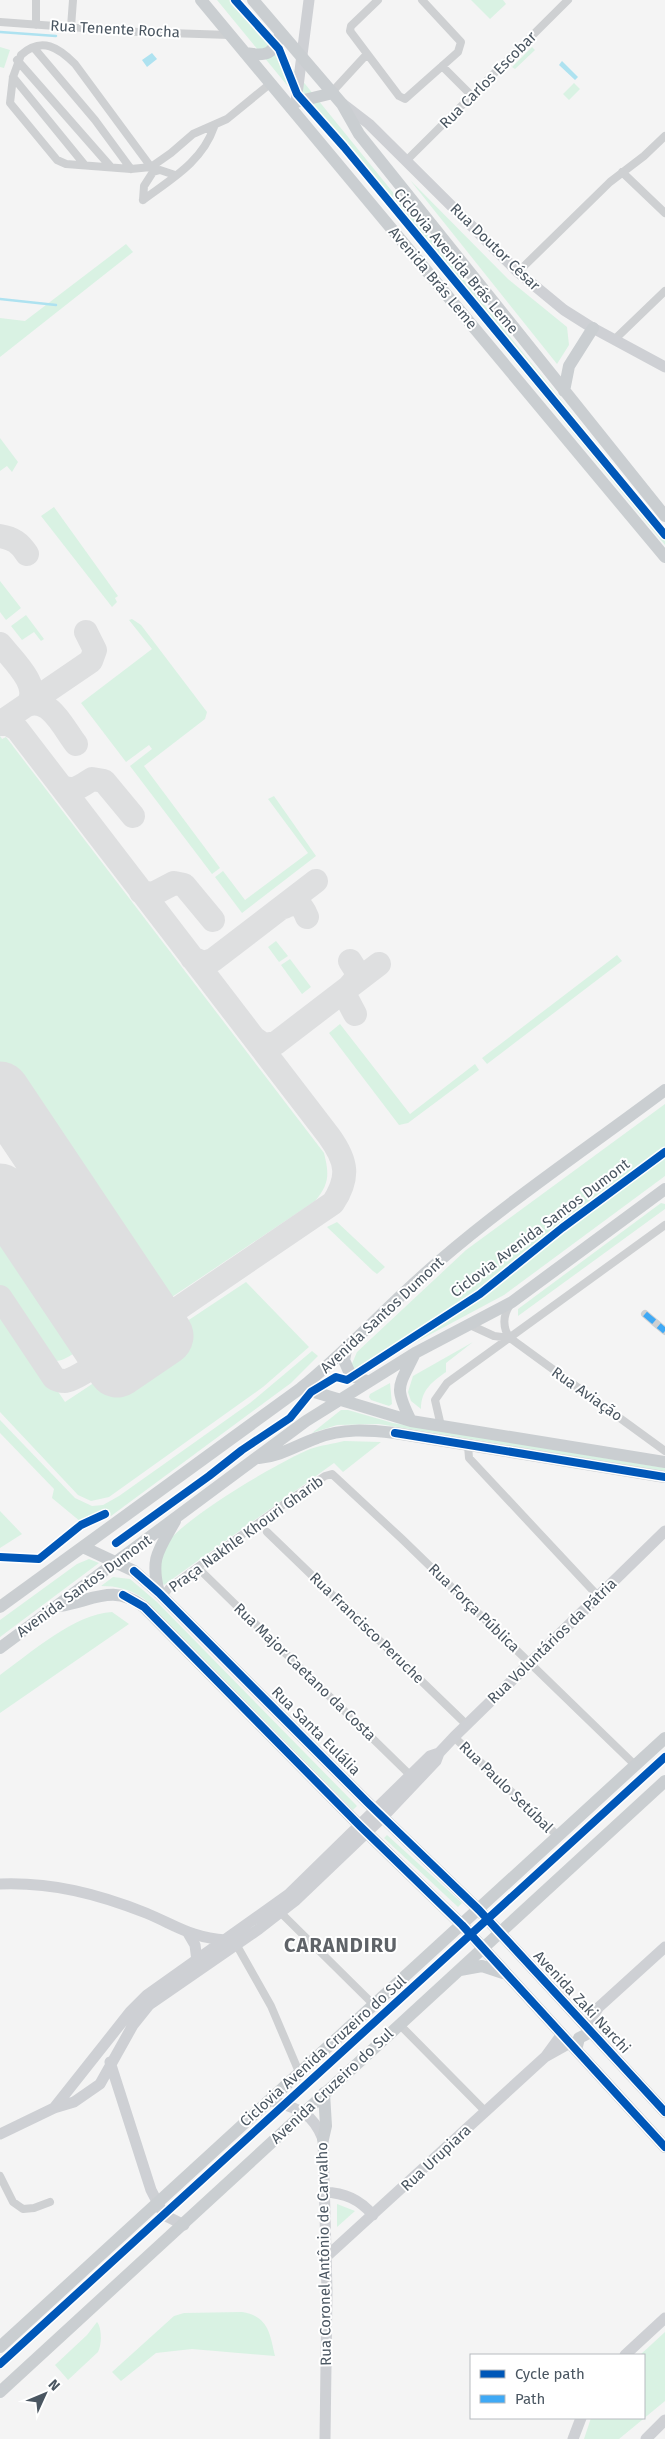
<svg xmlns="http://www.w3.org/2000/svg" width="665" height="2439" viewBox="0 0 665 2439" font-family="'Fira Sans',sans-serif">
  <rect width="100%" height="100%" fill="#f4f4f4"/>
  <path fill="#d9f2e3" d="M217 0H237L665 528V545Z
    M471 0H503L506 4 490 19Z
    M0 47 10 50 4 68 0 67Z
    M532 47 535 50 515 69 512 67Z
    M574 83 580 89 569 100 563 94Z
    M410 180 508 279 567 327 569 345 557 364Z
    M126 244 133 252 0 357V318L25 321Z
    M0 438 18 462 12 472 7 466 0 471Z
    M54 507 118 596 115 598 117 602 112 607 41 516Z
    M0 581 21 608 6 620 0 612Z
    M26 615 44 639 41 641 34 632 22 640 11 626Z
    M132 619 141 625 207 712 205 719 144 766 220 868 212 874 130 766 152 749 149 745 126 762 81 703 152 649 129 620Z
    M0 736 2 739 6 737 324 1153C329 1173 330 1184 315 1201L157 1307 148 1308 142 1303 0 1091Z
    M274 796 316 856 242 913 215 877 223 871 245 900 308 853 268 799Z
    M276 941 288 956 279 962 268 947Z
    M617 955 622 961 487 1064 482 1058Z
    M290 959 311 987 302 994 281 965Z
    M340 1024 410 1114 475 1064 479 1070 408 1123 399 1125 329 1033Z
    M665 1104V1176L504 1295 358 1373 353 1372 351 1366 357 1352 466 1250Z
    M0 1194 92 1333 91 1341C79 1349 59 1369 45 1358L0 1291Z
    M661 1203 665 1204V1209L518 1316V1309Z
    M337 1222 385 1267 377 1274 373 1271 327 1227Z
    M246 1282 309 1347 263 1387 109 1497 91 1501 78 1495 0 1412V1305L65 1402Z
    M473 1342 446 1363V1372C432 1382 421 1390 421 1409L411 1401 408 1392 413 1376Z
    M312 1351 318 1356 291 1383 111 1516 103 1510 81 1522 52 1498 54 1489 0 1433V1420L75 1498 92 1506 103 1505 119 1496 250 1403Z
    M390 1383 392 1404 389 1406 371 1400 369 1397 370 1394Z
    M341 1410H348L393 1423 665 1468V1471L379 1424 337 1425 312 1433Z
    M344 1441 381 1442 343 1472 334 1463 164 1585 162 1583C161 1575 158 1564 159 1556 166 1526 281 1461 310 1449 321 1445 333 1444 344 1441Z
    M0 1511 22 1534 0 1548Z
    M89 1559 99 1563 0 1637V1620L77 1564Z
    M113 1577 130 1579 157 1602 357 1806 353 1810 143 1598C129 1589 117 1586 101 1586Z
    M112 1612 129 1624 0 1713V1675C29 1654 76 1613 112 1612Z
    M387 1835 462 1903 458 1907 384 1838Z
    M337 2204 355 2211 337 2227Z
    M242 2312C268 2316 270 2333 275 2356L192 2349 156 2353 121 2381 112 2372 174 2316 184 2313Z
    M97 2322C102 2328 102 2344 98 2352L68 2380 55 2365 87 2335Z
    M665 2332V2401L619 2439H584L591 2418H644V2355H640Z"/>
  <path fill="#aee2f0" d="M152 53 157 59 147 67 142 60Z
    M562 61 578 77 575 80 559 65Z"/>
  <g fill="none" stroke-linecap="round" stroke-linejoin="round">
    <path stroke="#aee2f0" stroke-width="2.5" d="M0 32 56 36
      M0 299 56 305"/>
    <path stroke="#dedfe0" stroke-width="24" d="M0 536C13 538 20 543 27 554
      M0 644C12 659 43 687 27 705 50 696 64 729 76 744
      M0 723 91 661 95 650 86 632
      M0 724H8L17 729 329 1136C347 1161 350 1177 333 1203L148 1329 134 1328 120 1318 55 1224
      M60 785C73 794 81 786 92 779L104 781 133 816
      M141 892 153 894 174 883 184 885 213 920
      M284 907C297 901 302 904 307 917
      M192 958 204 963 213 960 316 881
      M349 987 356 979 357 972 350 961
      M339 995 346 997 355 1014
      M254 1038 264 1045 276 1043 379 964
      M0 1297 54 1378C57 1380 61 1381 65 1381 73 1381 110 1357 114 1350 122 1338 118 1320 110 1309"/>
    <path stroke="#dedfe0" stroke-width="59" d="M0 1091 164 1336 117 1368 0 1193"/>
    <path stroke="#ced0d2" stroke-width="8" d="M36 0V25
      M378 0 351 26 350 31 399 96 405 99 458 52 461 42 422 0
      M0 22 138 32 230 35
      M71 27 73 0
      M34 48 95 120 131 169
      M17 60 110 166
      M442 66 472 96
      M13 77 84 164
      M332 92 367 54
      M407 160 568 0
      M153 172 160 170 175 175
      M622 172 665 213
      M143 200 144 186 153 172 151 167 75 64C59 48 42 36 21 55L13 77 10 103 57 160 66 164 131 169 151 167 171 153 193 134 227 119 271 83
      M143 200C171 179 202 162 214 127
      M518 272 610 182 644 156 665 136
      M614 340 665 291
      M510 1305C503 1315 502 1328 510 1338L665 1451
      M645 1314 665 1331
      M470 1325 494 1336 510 1338
      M441 1426 435 1400 447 1383 665 1225
      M468 1446 469 1458 598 1596
      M267 1532 467 1725
      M198 1568 411 1776
      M163 1596 169 1588 294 1497 325 1476 332 1474 402 1539 635 1765
      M454 1737 558 1836
      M281 1913 374 2005
      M236 1944 271 2006 299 2072
      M399 2024 486 2112
      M0 2176 13 2202 23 2209 34 2208 50 2202"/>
    <path stroke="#ced0d4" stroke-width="11" d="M343 104 369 124 518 272 564 310 591 327 665 367
      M291 108 296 102 309 0
      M0 1884C52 1882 98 1894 146 1913 177 1926 192 1938 226 1940
      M188 1933 195 1945 197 1961
      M586 2026 599 2007 665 1947
      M546 2056 562 2034
      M110 2062 151 2190 164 2215 184 2225
      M269 2100C296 2108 312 2111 323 2139L327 2291 325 2439
      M54 2108 130 2012 147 1995 289 1894 430 1756 439 1753
      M0 2134 54 2108 74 2102 100 2084 133 2025 149 2005 259 1929 295 1901 383 1817 436 1761 439 1753 454 1737 665 1531
      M324 2192C345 2193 359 2199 373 2215
      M326 2257 545 2057 570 2043
      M625 2355 665 2318
      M573 2439 581 2418
      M646 2439 665 2420"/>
    <path stroke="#caced1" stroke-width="12" d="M201 0 665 557
      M253 0 342 104 359 134 665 516
      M245 53C268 57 273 54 281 33
      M296 102 333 93
      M564 391 569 366 593 328
      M346 1350 344 1360 351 1376 367 1381
      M301 1388 411 1421 665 1462
      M411 1421C393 1385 399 1387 415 1353
      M259 1458C281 1456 297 1445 317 1438 343 1428 368 1430 395 1433L665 1477
      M83 1547 134 1571 159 1593 367 1802 479 1910 665 2112
      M159 1593C150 1558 158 1551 175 1521
      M59 1606C93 1601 113 1583 144 1607L360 1826 462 1925 665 2147
      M0 1607 301 1388C349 1349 390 1303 438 1262 510 1200 589 1147 665 1090
      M0 1648 306 1421 415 1353 512 1302 665 1189
      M460 1970 482 1966 503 1973
      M576 2050 579 2038 591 2032
      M323 2139 326 2126 324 2093
      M0 2347 665 1738
      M0 2392 665 1781"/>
    <path stroke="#c9cacc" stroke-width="2.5" d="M0 2368 665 1762"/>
    <path stroke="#3fa9f5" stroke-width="6" stroke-dasharray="12 6" stroke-linecap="butt" d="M645 1314 665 1331"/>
    <g stroke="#fff" stroke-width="11">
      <path id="cycleway" d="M235 0 279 49 297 94 344 147 665 535
        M395 1433 665 1477
        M116 1543 209 1476 242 1450 290 1418 311 1392 336 1377 347 1380 480 1294 562 1228 665 1152
        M0 1557 39 1559 81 1525 105 1514
        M134 1571 159 1593 367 1802 479 1910 665 2112
        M123 1595 144 1607 360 1826 462 1925 665 2147
        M0 2364 665 1757"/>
    </g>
    <use href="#cycleway" stroke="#0057b8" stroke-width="8"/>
  </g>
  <g text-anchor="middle" stroke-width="4" stroke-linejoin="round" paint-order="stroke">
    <g font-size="15" fill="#4a5661" stroke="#fff">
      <text transform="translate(115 29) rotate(3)" y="5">Rua Tenente Rocha</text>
      <text transform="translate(488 80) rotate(-45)" y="5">Rua Carlos Escobar</text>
      <text transform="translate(495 247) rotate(44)" y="5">Rua Doutor César</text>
      <text transform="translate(456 261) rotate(50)" y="5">Ciclovia Avenida Brás Leme</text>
      <text transform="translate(433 278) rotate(50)" y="5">Avenida Brás Leme</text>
      <text transform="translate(540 1228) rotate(-37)" y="5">Ciclovia Avenida Santos Dumont</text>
      <text transform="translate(382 1315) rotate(-43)" y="5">Avenida Santos Dumont</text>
      <text transform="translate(587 1394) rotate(35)" y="5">Rua Aviação</text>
      <text transform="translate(246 1534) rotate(-36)" y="5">Praça Nakhle Khouri Gharib</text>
      <text transform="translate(84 1586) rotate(-36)" y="5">Avenida Santos Dumont</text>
      <text transform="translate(474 1608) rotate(44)" y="5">Rua Força Pública</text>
      <text transform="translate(367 1628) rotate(44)" y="5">Rua Francisco Peruche</text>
      <text transform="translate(552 1641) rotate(-44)" y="5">Rua Voluntários da Pátria</text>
      <text transform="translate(305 1672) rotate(44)" y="5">Rua Major Caetano da Costa</text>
      <text transform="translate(316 1731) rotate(45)" y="5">Rua Santa Eulália</text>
      <text transform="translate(506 1787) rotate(44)" y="5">Rua Paulo Setúbal</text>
      <text transform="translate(582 2002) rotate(47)" y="5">Avenida Zaki Narchi</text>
      <text transform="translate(323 2051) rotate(-42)" y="5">Ciclovia Avenida Cruzeiro do Sul</text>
      <text transform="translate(332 2086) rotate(-43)" y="5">Avenida Cruzeiro do Sul</text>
      <text transform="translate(436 2158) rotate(-43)" y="5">Rua Urupiara</text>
      <text transform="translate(324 2254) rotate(-91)" y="5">Rua Coronel Antônio de Carvalho</text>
    </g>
    <g font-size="20" font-weight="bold" letter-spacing="1" fill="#5f6368" stroke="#fff">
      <text x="341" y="1952">CARANDIRU</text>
    </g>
  </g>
  <rect x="470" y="2354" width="175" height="65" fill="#ffffff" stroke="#b7bbc0"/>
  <rect x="480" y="2370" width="25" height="8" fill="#0057b8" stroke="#b7bbc0"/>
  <text x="515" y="2379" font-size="15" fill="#4a5661">Cycle path</text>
  <rect x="480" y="2395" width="25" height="8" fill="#3fa9f5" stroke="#b7bbc0"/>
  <text x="515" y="2404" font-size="15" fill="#4a5661">Path</text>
  <g transform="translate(45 2394) rotate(46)" stroke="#ffffff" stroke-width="4" paint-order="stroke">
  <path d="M0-4L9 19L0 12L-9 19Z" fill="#4a5661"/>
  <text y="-8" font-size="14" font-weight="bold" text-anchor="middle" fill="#4a5661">N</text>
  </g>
</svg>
